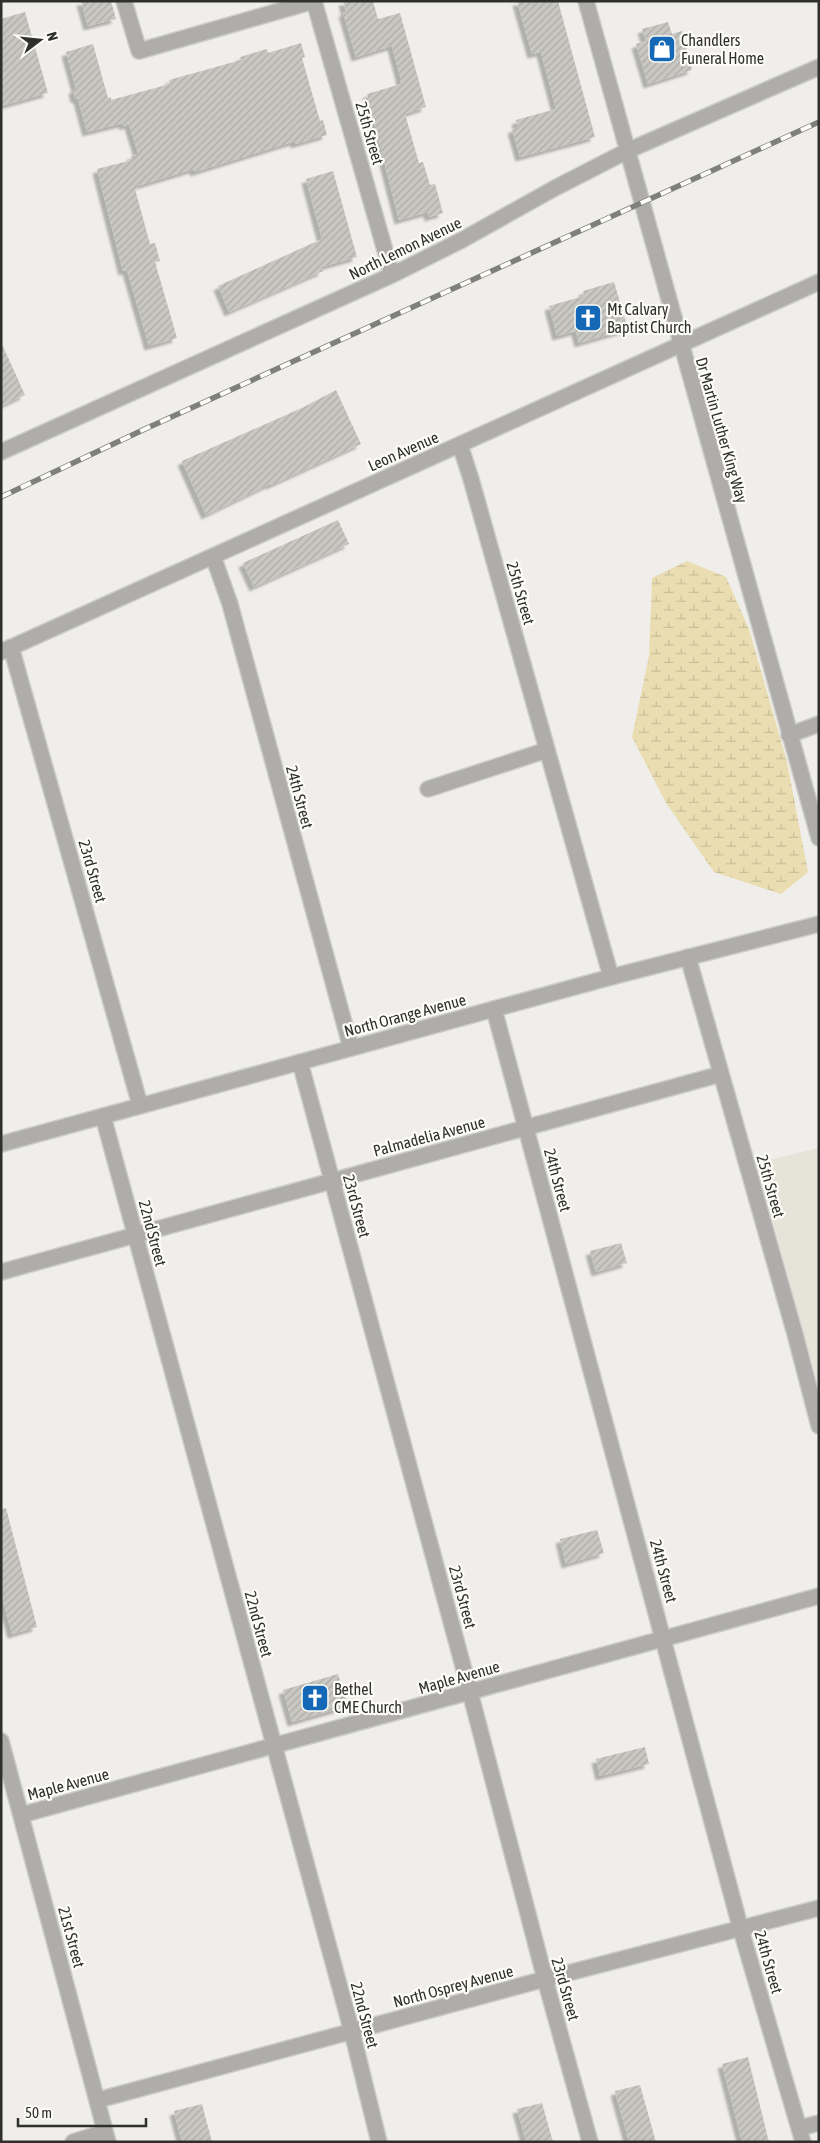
<svg xmlns="http://www.w3.org/2000/svg" width="820" height="2143" viewBox="0 0 820 2143" font-family="'Asap Condensed',sans-serif">
  <defs>
    <pattern id="wetland-marsh" width="20" height="14" patternUnits="userSpaceOnUse" patternTransform="scale(1.25)"><rect width="20" height="14" fill="#e9ddb1"/><path d="M1 5h8M5 5V1M11 12h8M15 12V8" fill="none" stroke="#c8be99"/></pattern>
    <pattern id="building-hatch" width="6" height="6" patternUnits="userSpaceOnUse" patternTransform="scale(1.25)"><rect width="6" height="6" fill="#c8c7c2"/><path d="M-1 1l2-2M0 6l6-6M5 7l2-2" fill="none" stroke="#acaba7"/></pattern>
    <filter id="shadow"><feDropShadow dx="-4.5" dy="4.5" stdDeviation="1" flood-color="#0004"/></filter>
  </defs>
  <rect width="100%" height="100%" fill="#efeeea"/>
  <path fill="#e6e3d8" d="M819 1148V1387L757 1163Z"/>
  <path fill="url(#wetland-marsh)" d="M687 561 726 577 749 629 787 762 808 872 781 894 714 872 666 803 632 737 649 656 652 578Z"/>
  <path fill="url(#building-hatch)" filter="url(#shadow)" d="M81 1H111L116 19 88 26Z
    M343 1H373L378 19 400 13 426 107 405 114 419 163 423 162 430 185 435 184 443 213 429 217 428 212 399 220 367 94 401 84 400 76 392 46 356 57 343 12H346Z
    M517 1H558L595 137 520 157 512 129 518 127 516 120 556 109 541 52 532 54Z
    M25 12 48 93 1 106V19Z
    M668 22 672 34 682 31 692 70 648 84 636 44 646 41 642 29Z
    M301 43 305 57 302 58 320 121 323 120 327 135 295 144V141L195 172 194 169 137 186 138 188 135 189 150 244 155 243 160 261 155 262 177 338 149 346 127 270 123 271 97 169 132 160 131 156 137 154V150L129 124 124 126 123 123 87 132 78 99 75 98 73 90 76 88 66 52 93 44 108 98 111 97V100L170 84 169 80 241 60 240 57 267 49 268 53Z
    M333 171 357 257 321 267 323 271 229 312 218 286 322 239 306 179Z
    M614 282 628 329 579 343 576 331 557 336 549 306 584 296 583 291Z
    M1 342 25 395 1 406Z
    M336 390 361 444 271 485 270 484 206 515 182 461 304 407Z
    M338 520 349 544 254 587 243 563Z
    M621 1243 627 1263 596 1272 590 1251Z
    M6 1508 37 1627 12 1634 1 1593V1509Z
    M597 1530 604 1553 566 1564 560 1539Z
    M338 1674 348 1706 292 1722 283 1690Z
    M645 1747 649 1764 600 1776 596 1759Z
    M748 2057 766 2130 769 2142H742L722 2064Z
    M640 2085 656 2142H629L615 2091Z
    M542 2103 553 2142H526L517 2109Z
    M202 2104 212 2142H182L174 2111Z"/>
  <g fill="none" stroke-linecap="round" stroke-linejoin="round">
    <g stroke="#ccccc8" stroke-width="18">
      <path id="minor" d="M124 1 139 51 314 1 392 275
        M460 445 471 479 611 977
        M1 452 392 275 462 240 555 188 627 151 819 67
        M213 556 230 604 351 1048
        M11 647 140 1105
        M1 652 819 282
        M789 735 819 724
        M428 789 547 750
        M688 957 795 1334 819 1426
        M494 1009 741 1930 803 2142
        M300 1062 470 1692 545 1979 590 2142
        M103 1116 352 2032 379 2142
        M1 1272 721 1074
        M1 1741 108 2142
        M21 1815 819 1596
        M98 2100 545 1979 819 1908
        M800 2128 819 2123
        M73 2142 105 2132"/>
    </g>
    <g stroke="#ccccc8" stroke-width="18">
      <path id="tertiary" d="M586 1 819 838
        M1 1144 611 977 819 924"/>
    </g>
    <use href="#minor" stroke="#aeadab" stroke-width="15"/>
    <use href="#tertiary" stroke="#aeadab" stroke-width="15"/>
    <g stroke="#7f7f7c" stroke-width="5.5">
      <path id="rail" d="M1 497 145 429 819 122"/>
    </g>
    <use href="#rail" stroke="#fdfcf7" stroke-width="4" stroke-dasharray="11" stroke-linecap="butt"/>
  </g>
  <defs>
    <g id="shop-square" transform="scale(1.4375)"><rect x="-9" y="-9" width="18" height="18" rx="4" fill="#1468b6" stroke="#fdfcf7"/><path d="M-5-2.5h2.3a2.7 3.5 0 0 1 5.4 0H5L5.5 6h-11ZM-1.5-2.5h3a1.5 2.3 0 0 0-3 0Z" fill="#fff"/></g>
    <g id="church-square" transform="scale(1.4375)"><rect x="-9" y="-9" width="18" height="18" rx="4" fill="#1468b6" stroke="#fdfcf7"/><path d="M-1.2-6h2.4v3.5h3.3v2.4h-3.3V6h-2.4V-.1h-3.3v-2.4h3.3Z" fill="#fff"/></g>
  </defs>
  <g fill-rule="evenodd">
    <use href="#shop-square" x="662" y="49"/>
    <use href="#church-square" x="588" y="318"/>
    <use href="#church-square" x="315" y="1698"/>
  </g>
  <g text-anchor="middle" stroke-width="4.5" stroke-linejoin="round" paint-order="stroke">
    <g font-size="16" fill="#2f2f2d" stroke="#fdfcf7" text-anchor="start">
      <text x="681" y="46">Chandlers<tspan x="681" dy="18">Funeral Home</tspan></text>
      <text x="607" y="315">Mt Calvary<tspan x="607" dy="18">Baptist Church</tspan></text>
      <text x="334" y="1695">Bethel<tspan x="334" dy="18">CME Church</tspan></text>
    </g>
    <g font-size="16" fill="#2f2f2d" stroke="#fdfcf7">
      <text transform="translate(370 133) rotate(74)" y="6">25th Street</text>
      <text transform="translate(405 248) rotate(-26)" y="6">North Lemon Avenue</text>
      <text transform="translate(722 430) rotate(74)" y="6">Dr Martin Luther King Way</text>
      <text transform="translate(403 451) rotate(-24)" y="6">Leon Avenue</text>
      <text transform="translate(521 593) rotate(74)" y="6">25th Street</text>
      <text transform="translate(300 797) rotate(75)" y="6">24th Street</text>
      <text transform="translate(93 871) rotate(74)" y="6">23rd Street</text>
      <text transform="translate(405 1015) rotate(-15)" y="6">North Orange Avenue</text>
      <text transform="translate(429 1136) rotate(-15)" y="6">Palmadelia Avenue</text>
      <text transform="translate(558 1180) rotate(75)" y="6">24th Street</text>
      <text transform="translate(771 1186) rotate(74)" y="6">25th Street</text>
      <text transform="translate(357 1206) rotate(75)" y="6">23rd Street</text>
      <text transform="translate(153 1233) rotate(75)" y="6">22nd Street</text>
      <text transform="translate(664 1571) rotate(75)" y="6">24th Street</text>
      <text transform="translate(463 1597) rotate(75)" y="6">23rd Street</text>
      <text transform="translate(259 1624) rotate(75)" y="6">22nd Street</text>
      <text transform="translate(459 1677) rotate(-16)" y="6">Maple Avenue</text>
      <text transform="translate(68 1784) rotate(-15)" y="6">Maple Avenue</text>
      <text transform="translate(72 1937) rotate(75)" y="6">21st Street</text>
      <text transform="translate(769 1962) rotate(74)" y="6">24th Street</text>
      <text transform="translate(453 1986) rotate(-15)" y="6">North Osprey Avenue</text>
      <text transform="translate(566 1989) rotate(74)" y="6">23rd Street</text>
      <text transform="translate(365 2015) rotate(75)" y="6">22nd Street</text>
    </g>
  </g>
  <rect width="820" height="2143" fill="none" stroke="#2f2f2d" stroke-width="5"/>
  <g transform="translate(40 40) rotate(74)" stroke="#fdfcf7" stroke-width="4" paint-order="stroke">
  <path d="M0-4L9 19L0 12L-9 19Z" fill="#2f2f2d"/>
  <text y="-8" font-size="14" font-weight="bold" text-anchor="middle" fill="#2f2f2d">N</text>
  </g>
  <path d="M18 2118v8h128v-8" fill="none" stroke="#2f2f2d" stroke-width="2.5"/>
  <text x="25" y="2118" font-size="15" fill="#2f2f2d" stroke="#fdfcf7" stroke-width="4" paint-order="stroke">50 m</text>
</svg>
